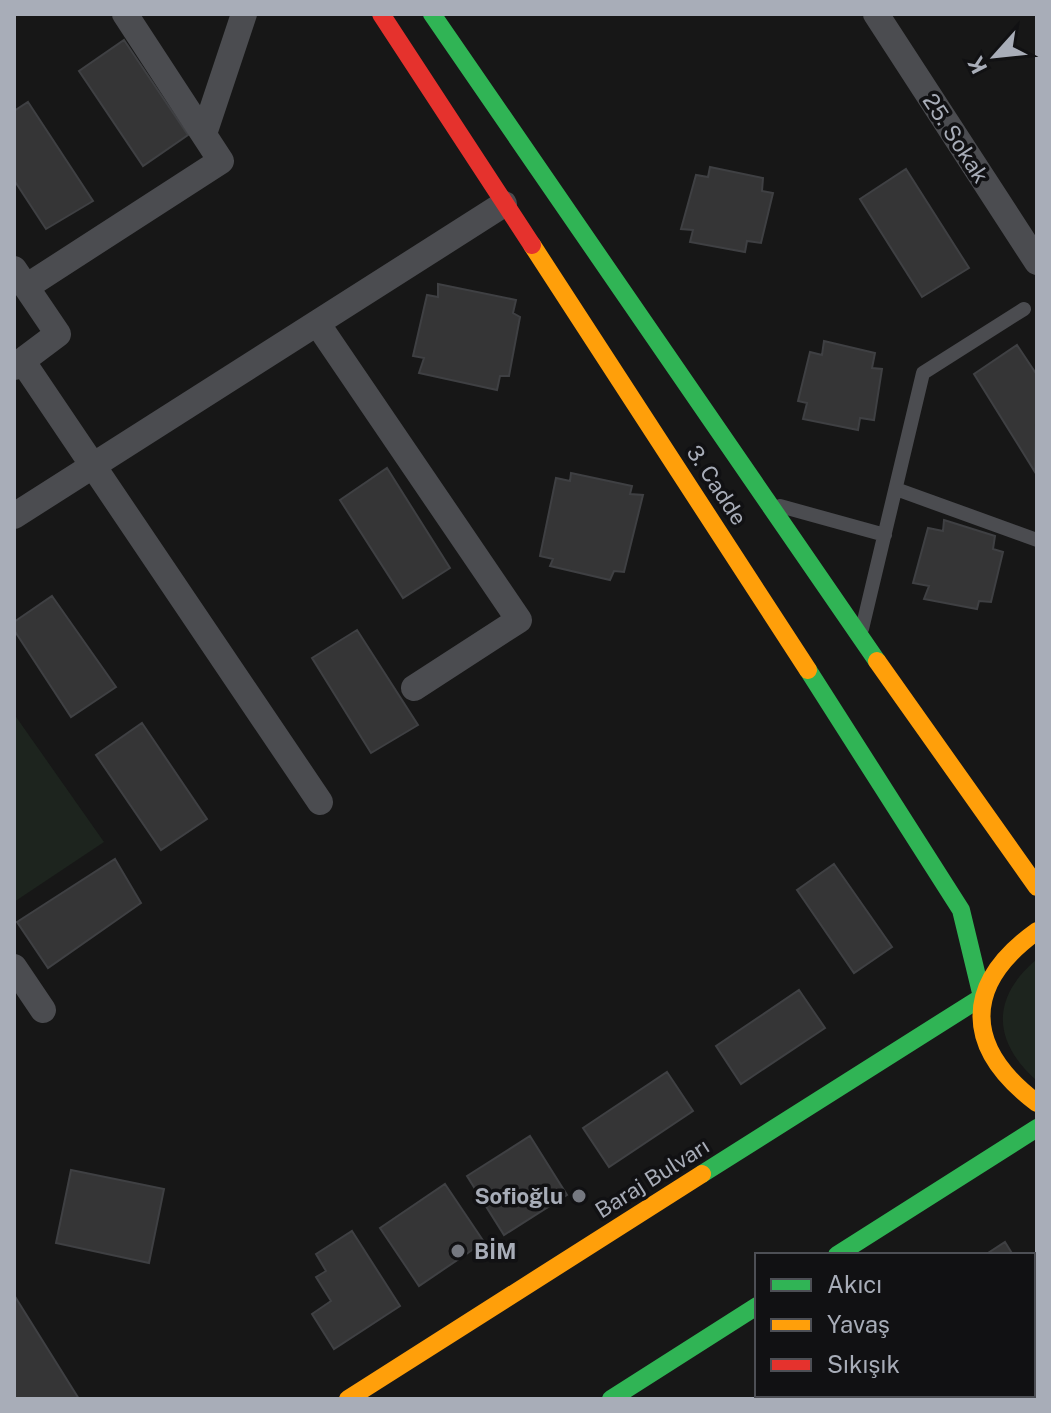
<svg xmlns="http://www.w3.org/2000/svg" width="1051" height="1413" viewBox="0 0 1051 1413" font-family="'Public Sans',sans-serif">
  <rect width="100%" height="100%" fill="#171717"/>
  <path fill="#1d241e" d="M14 714 104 842 14 902Z
    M1037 959V1081C993 1042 990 998 1037 959Z"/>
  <path fill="#353536" stroke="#3f4043" stroke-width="2" d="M124 40 188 135 143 166 79 71Z
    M28 102 93 201 46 229 14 180V111Z
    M710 167 763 178 762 191 773 193 761 243 747 241 745 252 690 242 693 230 681 229 696 175 708 177Z
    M906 169 969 268 922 297 860 199Z
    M438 284 516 300 513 313 520 317 509 376H500L497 390 419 373 424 358 413 356 427 295 438 297Z
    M824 341 875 353 872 368 882 369 874 420 860 418 858 430 803 419 807 403 798 401 810 352 822 355Z
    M1017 345 1037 375 1035 472 974 374Z
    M387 468 450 568 403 598 340 500Z
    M571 473 632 486 630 494 643 495 624 572 614 571 610 580 550 566 553 559 540 556 556 478 570 481Z
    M944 520 995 536 993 549 1003 552 991 602 979 601 977 609 924 599 929 586 913 583 928 528 943 531Z
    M52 596 116 687 71 717 14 630V622Z
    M357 630 418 725 371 753 312 658Z
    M142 723 207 819 161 850 96 755Z
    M115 859 141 903 48 968 17 922Z
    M834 864 892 947 854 973 797 890Z
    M799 990 825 1028 741 1084 716 1046Z
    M667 1072 693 1111 609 1167 583 1128Z
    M530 1136 567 1195 504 1235 467 1176Z
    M71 1170 164 1189 149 1263 56 1243Z
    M445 1184 484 1242 419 1286 380 1228Z
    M352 1231 400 1306 334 1349 312 1314 331 1301 316 1277 326 1271 316 1254Z
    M1005 1242 1013 1255H985Z
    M14 1295 79 1399H14Z"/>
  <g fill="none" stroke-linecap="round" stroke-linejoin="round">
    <path stroke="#4b4c50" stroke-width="14" d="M896 489 1037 540
      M780 506 885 535
      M862 629 923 373 1024 309"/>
    <path stroke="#4b4c50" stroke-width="26" d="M876 14 1037 262
      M204 134 244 14
      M14 269 58 334 14 367
      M26 287 221 161 125 14
      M317 323 519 620 414 688
      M23 362 320 802
      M14 516 504 204
      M14 967 43 1010"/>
    <path stroke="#30b455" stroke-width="18" d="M432 14 877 661
      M702 1174 982 997 961 910 808 670
      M837 1255 1037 1128
      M611 1399 757 1306"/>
    <path stroke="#ff9f0a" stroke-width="18" d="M532 245 808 670
      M877 661 1037 887
      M1037 931C962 985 964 1048 1037 1103
      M348 1399 702 1174"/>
    <path stroke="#e5322d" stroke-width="18" d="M381 14 532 245"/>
  </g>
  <g fill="#757880" stroke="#111113" stroke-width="3">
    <circle cx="579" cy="1196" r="8"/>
    <circle cx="458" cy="1251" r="8"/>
  </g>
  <g text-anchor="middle" stroke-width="7" stroke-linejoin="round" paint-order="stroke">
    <g font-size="22" fill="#a8adb8" stroke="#111113">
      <text transform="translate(956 138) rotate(57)" y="8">25. Sokak</text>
      <text transform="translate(717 485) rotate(57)" y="8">3. Cadde</text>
      <text transform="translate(652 1178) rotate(-32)" y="8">Baraj Bulvarı</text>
    </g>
    <g font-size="22" font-weight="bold" fill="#a8adb8" stroke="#111113" text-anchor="end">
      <text x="563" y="1204">Sofioğlu</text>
      <text x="474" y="1259" text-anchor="start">BİM</text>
    </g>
  </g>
  <rect width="1051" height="1413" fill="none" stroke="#a8adb8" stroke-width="32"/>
  <rect x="755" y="1253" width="280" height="144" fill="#111113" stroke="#4d4f55" stroke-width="2"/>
  <rect x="771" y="1279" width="40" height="12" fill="#30b455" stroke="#4d4f55" stroke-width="2"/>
  <text x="827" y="1293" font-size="24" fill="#a8adb8">Akıcı</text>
  <rect x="771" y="1319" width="40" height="12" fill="#ff9f0a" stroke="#4d4f55" stroke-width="2"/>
  <text x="827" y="1333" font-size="24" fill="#a8adb8">Yavaş</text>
  <rect x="771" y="1359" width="40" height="12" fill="#e5322d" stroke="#4d4f55" stroke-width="2"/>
  <text x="827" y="1373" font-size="24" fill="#a8adb8">Sıkışık</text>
  <g transform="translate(995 56) rotate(243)" stroke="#111113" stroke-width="6" paint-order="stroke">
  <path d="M0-6L14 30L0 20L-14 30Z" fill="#a8adb8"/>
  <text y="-12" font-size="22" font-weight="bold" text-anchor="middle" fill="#a8adb8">K</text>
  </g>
</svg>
